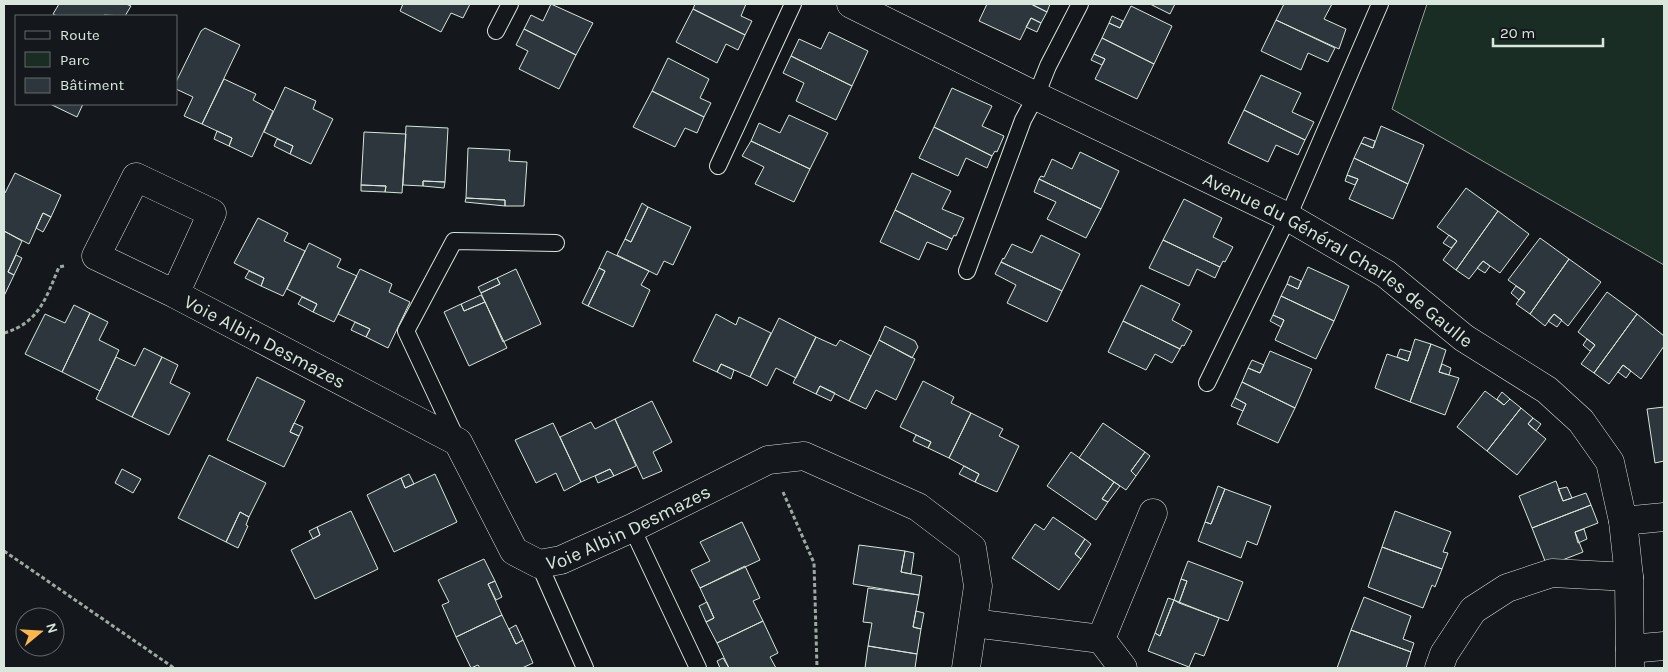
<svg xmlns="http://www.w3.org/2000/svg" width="1668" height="672" viewBox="0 0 1668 672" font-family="Karla,sans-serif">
  <rect width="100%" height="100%" fill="#14181c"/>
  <path fill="#1a2d24" stroke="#939e99" d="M1427 4H1664V265L1392 109Z"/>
  <path fill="#2c363c" stroke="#d8e6dc" d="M59 4H126L131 6 125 16 104 15V16H57L53 14Z
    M403 4H470L463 18 451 13 441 32 400 11Z
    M551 4 593 23 576 55 524 29 531 15 543 21Z
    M695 4H746L741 16 752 21 745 35 693 9Z
    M987 4H1031L1047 12 1041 23 1031 18 1020 40 979 21Z
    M1031 4H1050L1047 12Z
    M1150 4H1175L1170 14Z
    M1284 4H1332L1324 19 1346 29 1339 49 1276 20Z
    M1131 6 1172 26 1154 64 1102 38 1109 23 1120 28Z
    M693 9 745 35 738 50 726 44 717 63 676 42Z
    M1112 16 1123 21 1120 28 1109 23Z
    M1031 18 1041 23 1037 32 1026 27Z
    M1276 20 1335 48 1328 62 1308 53 1301 70 1261 51Z
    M205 28 240 45 202 124 184 116 193 97 176 89V82L201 31Z
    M524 29 576 55 559 89 519 69 528 51 516 45Z
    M829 32 868 51 852 86 791 56 799 39 821 49Z
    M1102 38 1154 64 1137 99 1095 79 1105 59 1094 54Z
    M1094 54 1105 59 1102 65 1091 60Z
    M791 56 852 86 836 120 796 101 804 83 783 73Z
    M668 58 709 79 700 98 711 103 704 117 652 91Z
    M1261 75 1301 93 1292 112 1314 122 1305 140 1244 110Z
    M224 79 256 94 253 100 273 111 252 157 229 146 232 138 202 124Z
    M285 87 316 101 313 109 333 119 311 164 290 154 293 146 264 132Z
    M952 88 992 106 982 126 1004 136 997 152 995 151 992 156 934 127Z
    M652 91 704 117 697 133 685 128 675 147 633 127Z
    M50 104H83L77 117Z
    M1244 110 1305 140 1298 155 1276 145 1268 162 1228 143Z
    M789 115 828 133 810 169 751 141 759 123 780 133Z
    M406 126 448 128 445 182 423 181V186L403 185Z
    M1381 126 1424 145 1408 184 1354 158 1361 143 1373 148Z
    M934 127 992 156 987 168 966 158 958 176 919 158Z
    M217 131 232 138 229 146 214 139Z
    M364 132 406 134 402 193 385 192 386 186 361 185Z
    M1364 137 1375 141 1373 148 1361 143Z
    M277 139 293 146 290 154 274 146Z
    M751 141 810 169 794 202 755 184 764 167 742 156Z
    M468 148 510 150 509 161 527 162 524 206H505V200L466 198Z
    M1080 152 1119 171 1101 209 1039 179 1041 176 1044 177 1052 159 1072 169Z
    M1354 158 1408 184 1393 219 1349 199 1358 179 1347 175Z
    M15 173 61 195 51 217 43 213 29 244 4 231V192L5 193Z
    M912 173 951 191 942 209 964 218 956 236 954 235 952 239 895 210Z
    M1347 175 1358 179 1355 185 1345 181Z
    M1039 179 1101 209 1086 238 1047 219 1056 202 1034 192Z
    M423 181 445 182 444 188 423 186Z
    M361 185 386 186 385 192 361 191Z
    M1466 188 1498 211 1456 270 1443 260 1457 241 1437 227Z
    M466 198 505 200V206L465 202Z
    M1184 199 1222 218 1213 237 1233 247 1225 262 1223 261 1220 267 1163 240Z
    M642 203 648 207 631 242 625 239Z
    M648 207 691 227 673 265 664 261 657 275 617 255 625 239 631 242Z
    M895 210 952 239 947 250 927 242 919 260 880 242Z
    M1498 211 1529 234 1500 273 1483 261 1469 279 1456 270Z
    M43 213 51 217 43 232 36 228Z
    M258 218 288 233 284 241 305 251 283 296 261 286 264 278 234 263Z
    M4 231 22 241 8 272 14 275 4 296Z
    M1041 235 1080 254 1062 291 1001 262 1003 258 1004 259 1012 244 1032 253Z
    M1449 235 1457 241 1451 248 1443 243Z
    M1540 238 1569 259 1530 314 1516 304 1525 292 1508 280Z
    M1163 240 1220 267 1215 278 1197 269 1189 286 1149 268Z
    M309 243 341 259 337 267 357 276 334 322 313 312 317 304 287 289Z
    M607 251 649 271 641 285 650 290 633 327 588 306 605 271 599 268Z
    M16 255 22 258 14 275 8 272Z
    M1569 259 1601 282 1568 326 1554 314 1545 326 1530 314Z
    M1483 261 1490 266 1485 273 1477 268Z
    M1001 262 1062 291 1047 322 1007 303 1016 285 995 274Z
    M1308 267 1349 286 1334 321 1281 296 1287 284 1298 289Z
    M599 268 605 271 588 306 582 303Z
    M360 269 392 284 389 292 410 302 388 348 366 337 370 329 338 314Z
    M516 269 541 324 503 342 481 293 500 284 497 278Z
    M249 271 264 278 261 286 245 278Z
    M1290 276 1301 281 1298 289 1287 284Z
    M497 278 500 284 481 293 478 287Z
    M1141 285 1180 304 1172 320 1192 331 1184 346 1182 345 1180 349 1123 321Z
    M1516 286 1525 292 1519 300 1511 293Z
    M1607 292 1637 314 1594 373 1581 364 1595 345 1578 332Z
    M481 295 485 302 464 311 461 304Z
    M1281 296 1334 321 1316 359 1275 340 1284 320 1273 315Z
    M302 297 317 304 313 312 298 304Z
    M485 302 507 348 469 366 444 312 461 304 464 311Z
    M74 305 90 313 62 372 25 354 45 314 65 323Z
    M90 313 108 322 99 340 119 350 100 391 62 372Z
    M716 314 736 325 739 317 771 333 750 377 721 364 717 372 693 361Z
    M1554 314 1562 320 1557 327 1548 321Z
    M1637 314 1664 336V346L1641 379 1623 365 1609 384 1594 373Z
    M1273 315 1284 320 1281 327 1270 321Z
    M779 318 816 337 796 378 776 368 767 386 750 377Z
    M1123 321 1180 349 1172 363 1155 354 1146 370 1108 352Z
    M355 322 370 329 366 337 351 330Z
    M885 326 915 341 918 347 912 358 879 340Z
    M816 337 836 346 840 340 871 356 849 401 820 386 816 394 793 383Z
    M1415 339 1431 344 1410 402 1375 388 1387 354 1408 361Z
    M1587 339 1595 345 1590 351 1583 345Z
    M879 340 915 359 896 400 876 390 866 409 849 401Z
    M1431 344 1446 350 1439 372 1459 378 1445 415 1410 402Z
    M144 348 162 357 132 417 96 399 116 357 135 366Z
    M1400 349 1411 352 1408 361 1397 357Z
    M1270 351 1312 369 1295 408 1242 382 1248 368 1260 373Z
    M162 357 178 365 170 383 190 393 169 435 132 417Z
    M1252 360 1264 365 1260 373 1248 368Z
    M721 364 734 370 731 379 717 372Z
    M1442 364 1451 368 1449 375 1439 372Z
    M1623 365 1631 371 1626 378 1618 372Z
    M257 377 305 401 290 432 299 436 284 467 227 440Z
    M923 381 954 397 951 403 971 413 949 458 928 448 931 442 900 427Z
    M1242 382 1295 408 1278 443 1237 424 1246 404 1235 398Z
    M820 386 835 393 831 401 816 394Z
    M1485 391 1504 405 1510 399 1521 408 1487 451 1457 427Z
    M1502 392 1510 399 1504 405 1497 399Z
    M1235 398 1246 404 1243 411 1231 406Z
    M652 401 672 442 653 452 662 471 643 479 615 419Z
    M1664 407V461L1655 463 1647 409Z
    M1521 408 1533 418 1528 424 1546 439 1517 475 1487 451Z
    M971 413 1003 429 999 436 1019 446 997 492 975 482 979 474 949 458Z
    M1533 418 1541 424 1536 431 1528 424Z
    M615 419 636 466 614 476 610 469 581 482 560 437 591 422 595 429Z
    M294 423 303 427 299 436 290 432Z
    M553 423 581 482 564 491 556 473 536 483 515 440Z
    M1103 423 1145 452 1131 471 1136 476 1126 490 1079 458Z
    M916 435 931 442 928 448 913 441Z
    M1071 452 1114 482 1102 499 1108 502 1096 520 1047 486Z
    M1145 452 1150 456 1136 476 1131 471Z
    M209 455 266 483 249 517 240 512 226 542 178 518Z
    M964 466 979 474 975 482 959 474Z
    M122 469 141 479 133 493 115 483Z
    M610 469 614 476 598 483 595 476Z
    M409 474 414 484 405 488 401 478Z
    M435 474 457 522 394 552 367 495 401 478 405 488Z
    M1556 481 1563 501 1586 493 1591 505 1532 528 1519 496Z
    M1114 482 1120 486 1108 502 1102 499Z
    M1218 486 1225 489 1211 524 1205 522Z
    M1567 487 1572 498 1563 501 1558 489Z
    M1225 489 1271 506 1257 545 1247 541 1241 558 1198 541 1205 522 1211 524Z
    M1591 505 1598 523 1575 532 1583 552 1547 566 1532 528Z
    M351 511 378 569 315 599 291 550 320 535 317 527Z
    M1395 511 1451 532 1443 552 1448 553 1442 569 1382 547Z
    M240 512 249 517 246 525 248 526 238 548 226 542Z
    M1053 517 1085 539 1075 554 1081 559 1059 590 1012 558 1035 524 1044 530Z
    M742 522 760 560 700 588 691 570 710 561 700 542Z
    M317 527 320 535 313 539 309 531Z
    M1584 529 1587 539 1578 543 1575 532Z
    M1085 539 1091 544 1081 559 1075 554Z
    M859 545 905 551 901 572 922 576 919 595 853 584Z
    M1382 547 1442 569 1435 587 1432 585 1423 608 1368 587Z
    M905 551 914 553 911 574 901 572Z
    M484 559 495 581 488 584 502 615 456 637 442 605 449 602 438 580Z
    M1188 561 1243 582 1228 621 1179 603 1187 581 1181 579Z
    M745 566 760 598 753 601 763 621 717 643 706 622 714 618 700 588Z
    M1181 579 1187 581 1179 603 1174 600Z
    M495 581 502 597 496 600 488 584Z
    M868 588 919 595 913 627 921 629 917 654 868 646 872 623 863 622Z
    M1364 597 1411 616 1403 639 1414 643 1411 652 1351 630Z
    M1168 598 1174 600 1160 636 1155 633Z
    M1174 600 1219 618 1204 656 1195 653 1189 667 1148 651 1155 633 1160 636Z
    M707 602 714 618 706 622 699 606Z
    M916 611 924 613 921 629 913 627Z
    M502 615 516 644 523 640 533 663 522 668H480L478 665 471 668 456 637Z
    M763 621 778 653 770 657 776 668H729L717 643Z
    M516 625 523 640 516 644 509 629Z
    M1351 630 1411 652 1406 668H1337Z
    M868 646 917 654 915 668H865Z
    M723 658 729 668H720L717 661Z"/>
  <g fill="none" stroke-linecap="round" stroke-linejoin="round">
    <g stroke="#d8e6dc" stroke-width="18">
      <path id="service" d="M496 31 510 4
        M718 166 793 4
        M967 271 1023 120 1036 96 1048 66 1080 4
        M1207 383 1288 217 1380 4
        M457 440 406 331 454 241 556 243
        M632 528 698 668
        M539 564 585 668"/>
    </g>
    <g stroke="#d8e6dc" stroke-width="29">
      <g id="minor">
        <path id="s1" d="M851 4 1036 96 1288 217 1386 274 1464 338 1547 390 1581 421 1610 462 1623 521 1629 577 1630 668"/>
        <path id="s2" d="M175 294 212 213 136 177 96 256 175 294 458 442 514 551 539 564 561 560 632 528 768 460 804 456 918 507 972 548 978 586 966 668"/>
        <path d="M1623 521 1664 517"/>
        <path d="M973 623 1101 639 1153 513"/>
        <path d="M1101 639 1123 668"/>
        <path d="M1630 649 1664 646"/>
        <path d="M1439 668 1444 654 1473 610 1507 588 1552 573 1629 577"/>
      </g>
    </g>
    <path stroke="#9da8a2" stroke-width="3" stroke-dasharray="4 2.5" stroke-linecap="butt" d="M4 333C39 323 46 298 59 267L64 266
      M783 492 814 563 817 668
      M4 551 174 668"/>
    <use href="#service" stroke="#14181c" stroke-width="16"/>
    <use href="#minor" stroke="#14181c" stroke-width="28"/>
  </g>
  <g text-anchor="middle" stroke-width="4" stroke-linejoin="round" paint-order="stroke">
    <g font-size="19" fill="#d8e6dc" stroke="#14181c">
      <text dy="7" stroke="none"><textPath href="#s1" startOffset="551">Avenue du Général Charles de Gaulle</textPath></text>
      <text dy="7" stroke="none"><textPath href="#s2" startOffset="451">Voie Albin Desmazes</textPath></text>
      <text dy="7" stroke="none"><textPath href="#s2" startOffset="916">Voie Albin Desmazes</textPath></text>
    </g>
  </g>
  <rect width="1668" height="672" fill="none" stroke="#d8e6dc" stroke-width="10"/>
  <rect x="15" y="15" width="162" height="90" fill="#14181c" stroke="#626a69"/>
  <rect x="25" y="31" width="25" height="8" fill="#14181c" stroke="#626a69"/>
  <text x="60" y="40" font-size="15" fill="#d8e6dc">Route</text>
  <rect x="25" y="52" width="25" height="15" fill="#1a2d24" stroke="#626a69"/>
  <text x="60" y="65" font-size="15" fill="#d8e6dc">Parc</text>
  <rect x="25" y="78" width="25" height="15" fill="#2c363c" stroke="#626a69"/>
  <text x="60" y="90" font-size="15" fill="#d8e6dc">Bâtiment</text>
  <g transform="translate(40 632) rotate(72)"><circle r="24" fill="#14181c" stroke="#626a69"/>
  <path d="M0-4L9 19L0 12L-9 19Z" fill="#ffb74d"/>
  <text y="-8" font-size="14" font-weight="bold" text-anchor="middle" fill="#d8e6dc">N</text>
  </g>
  <path d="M1493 38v8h110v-8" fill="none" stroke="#d8e6dc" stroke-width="2.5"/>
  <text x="1500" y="38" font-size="15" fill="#d8e6dc" stroke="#14181c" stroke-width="4" paint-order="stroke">20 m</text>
</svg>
